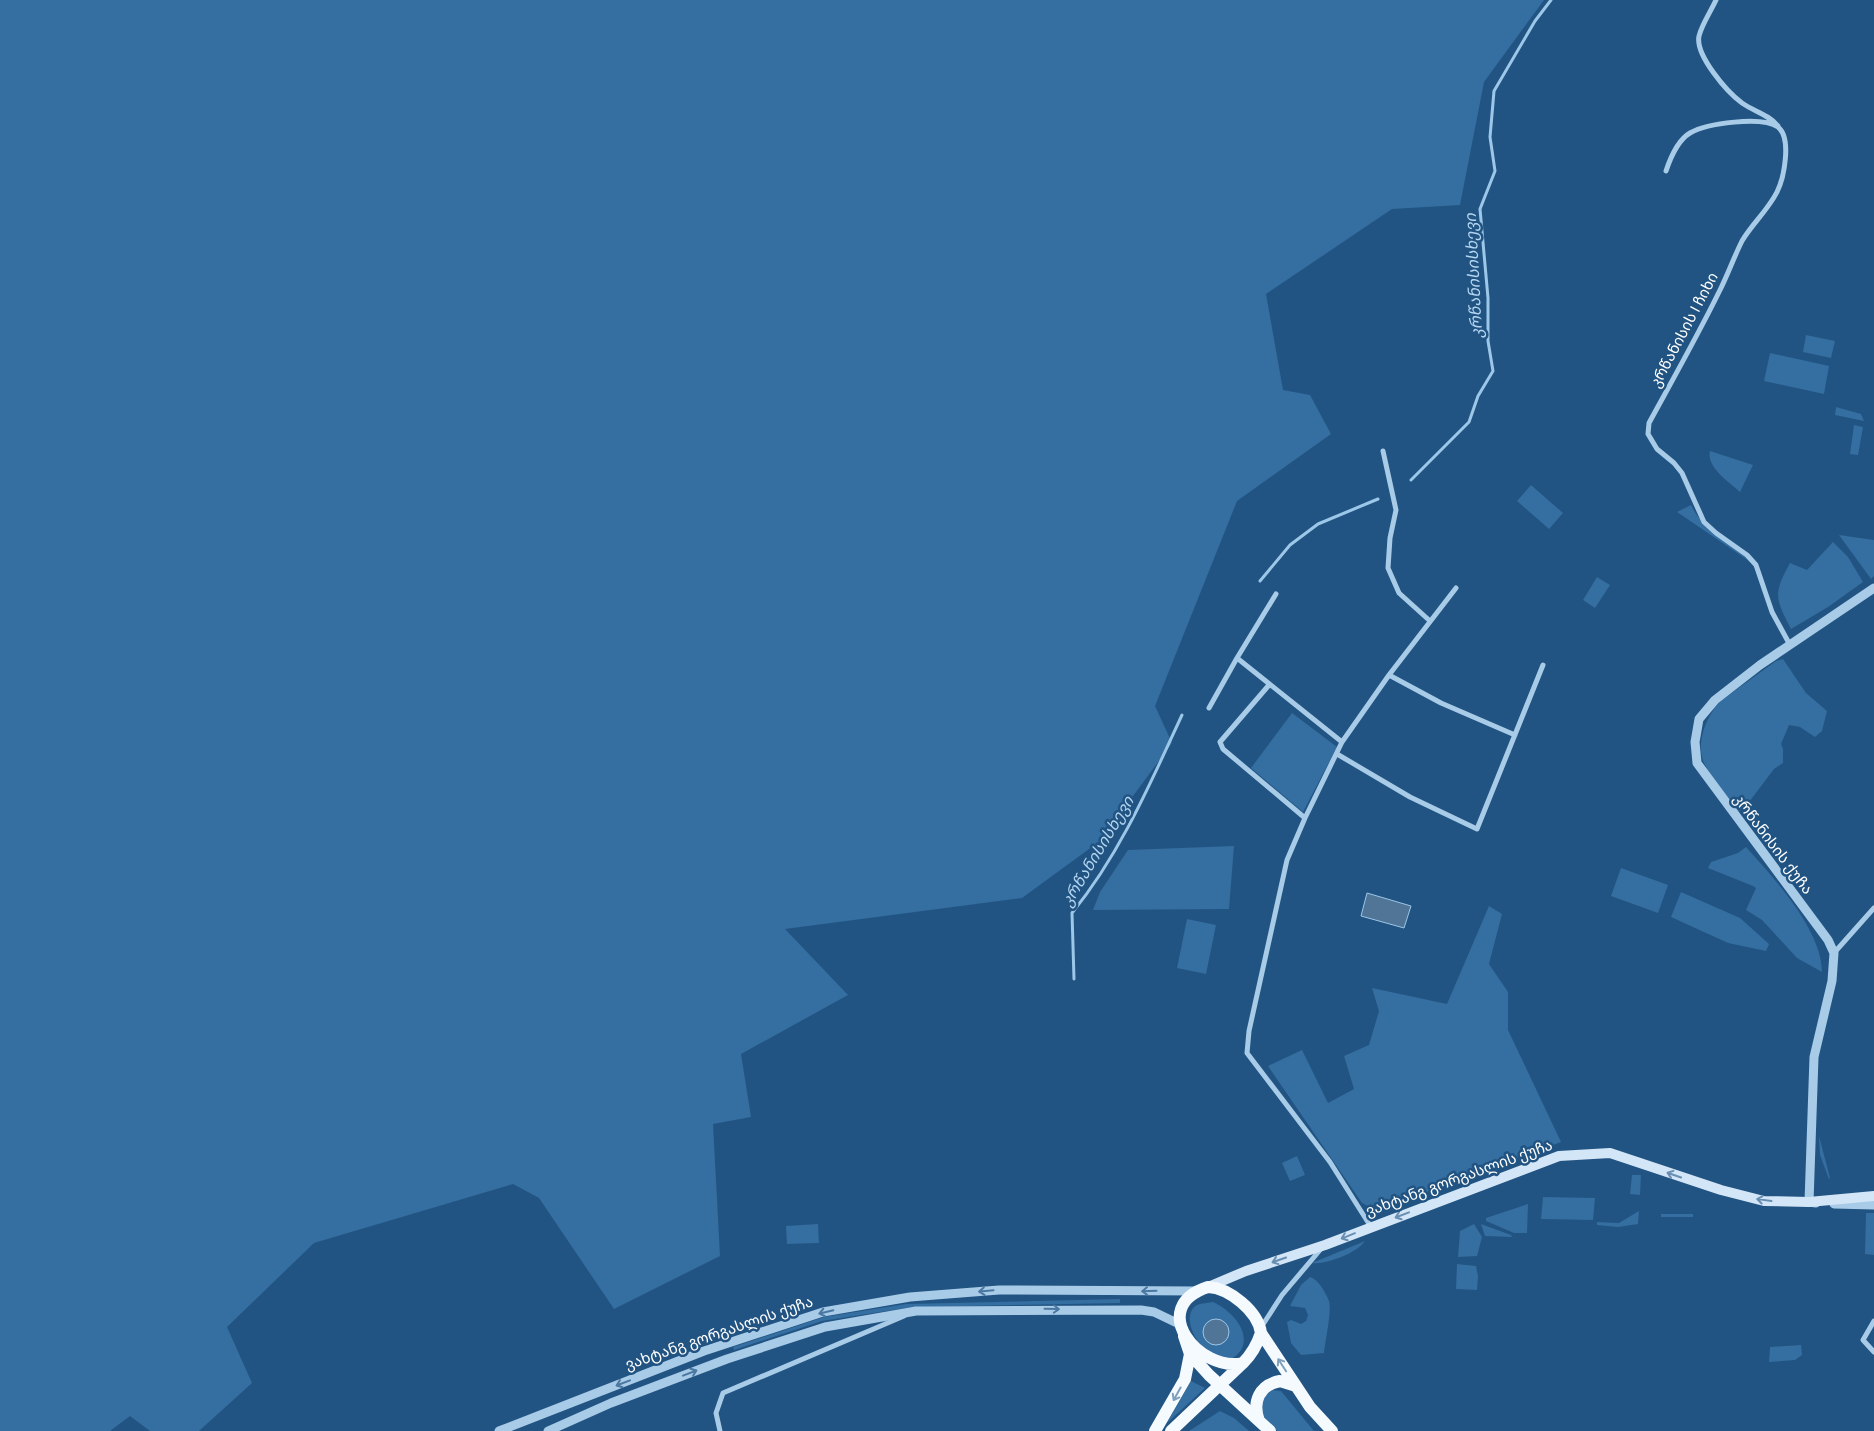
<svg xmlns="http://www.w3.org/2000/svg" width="1874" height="1431" viewBox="0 0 1874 1431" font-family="'Archivo Narrow','Noto Sans Georgian',sans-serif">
  <rect width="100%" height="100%" fill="#215482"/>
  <path fill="#356ea0" d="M0 0H1544L1484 82 1460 205 1392 209 1266 294 1283 390 1310 395 1331 434 1237 501 1155 706 1172 743 1100 841 1022 898 785 929 848 995 741 1054 751 1117 713 1124 720 1256 614 1309 539 1198 513 1184 314 1243 227 1327 252 1383 199 1431H150L130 1416 110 1431H0Z
    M1806 335 1835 341 1831 358 1803 352Z
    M1770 353 1829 366 1824 394 1764 381Z
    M1836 407 1861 414 1864 421 1835 415Z
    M1854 425 1863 427 1858 455 1850 454Z
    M1710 451 1753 465 1740 492C1729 482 1706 467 1710 451Z
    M1531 485 1563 513 1549 529 1517 501Z
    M1691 505C1706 535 1730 540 1752 563L1677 512Z
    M1839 535 1874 540V576L1871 579Z
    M1833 542 1848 557 1863 582 1828 607 1791 629C1775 598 1773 594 1790 563L1807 570Z
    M1597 577 1610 585 1595 608 1583 600Z
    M1783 659 1806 693 1827 711 1822 731 1815 737 1800 727 1789 725 1781 744 1783 749V763L1774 769 1743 810 1738 811C1728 796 1712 780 1704 763 1695 743 1707 714 1722 700L1776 661Z
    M1292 713 1337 747 1303 812 1251 768Z
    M1234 846 1229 909 1093 910 1100 892 1128 850Z
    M1746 847C1773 877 1822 930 1822 972L1797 958 1762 920 1746 910 1756 888 1753 886 1708 868 1711 862 1738 853Z
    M1621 868 1668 885 1658 913 1611 896Z
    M1681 892 1740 918 1769 944 1766 951 1728 943 1671 917Z
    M1489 906 1502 914 1489 964 1508 992V1030L1561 1142 1377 1211 1362 1203 1268 1066 1302 1050 1328 1103 1354 1089 1344 1056 1369 1045 1379 1011 1372 988 1447 1004Z
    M1187 919 1216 925 1206 974 1177 968Z
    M1819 1136 1830 1178 1829 1179 1820 1155Z
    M1297 1156 1305 1175 1290 1181 1282 1163Z
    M1632 1175H1641L1640 1195 1630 1194Z
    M1543 1197 1595 1198 1593 1220 1541 1219Z
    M1528 1204 1527 1233H1514L1486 1221V1218Z
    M1639 1211 1638 1224 1618 1227 1597 1225V1222L1619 1223Z
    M1866 1213H1874V1255L1865 1254Z
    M1661 1214H1693V1217H1661Z
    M818 1224 819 1243 787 1244 786 1226Z
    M1474 1224 1482 1237 1477 1256 1458 1257 1460 1231Z
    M1481 1224 1511 1235 1512 1237 1485 1236Z
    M1365 1241C1357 1253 1326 1265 1312 1263Z
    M1457 1264 1476 1266 1478 1276 1477 1290 1456 1289Z
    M1310 1277C1318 1279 1326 1293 1329 1301 1332 1311 1325 1342 1324 1353L1301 1355 1291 1343 1287 1322 1291 1320 1301 1324 1306 1321 1308 1315 1305 1308 1290 1306 1301 1285Z
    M1120 1299V1303L913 1307 822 1321 734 1350 733 1347 824 1317 906 1304Z
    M1213 1302C1240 1314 1261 1349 1224 1362 1216 1356 1208 1351 1201 1345 1192 1336 1183 1313 1197 1305 1202 1303 1208 1303 1213 1302Z
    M1801 1345 1802 1355 1795 1360 1769 1362 1770 1347Z
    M1191 1381 1205 1388 1167 1423Z
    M1272 1390 1281 1391 1314 1431H1277L1261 1415 1260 1401Z
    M1220 1411 1234 1418 1249 1431H1189Z"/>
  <path fill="#507596" stroke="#9cc7e9" d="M1367 893 1411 906 1404 928 1361 916Z
    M1203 1332a13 13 0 1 1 26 0a13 13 0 1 1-26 0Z"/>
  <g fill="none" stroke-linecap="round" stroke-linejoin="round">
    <path stroke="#9cc7e9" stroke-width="3" d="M1411 480 1469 422 1478 396 1493 371 1488 341V298L1480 209 1495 171 1490 137 1494 91 1535 21 1551 0
      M1260 581 1290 545 1318 524 1378 499
      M1074 979 1072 913C1120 854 1150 784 1182 715"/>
    <path stroke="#a8cbe8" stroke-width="5" d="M1716 0C1711 11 1702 24 1699 36 1695 55 1727 92 1742 103 1755 112 1768 114 1778 126
      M1666 171C1670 159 1678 140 1690 133 1707 123 1762 116 1778 127 1792 138 1784 178 1777 192 1768 210 1752 224 1742 241 1734 257 1728 274 1720 290 1698 335 1673 379 1649 423L1648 434 1657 449 1674 463 1682 473 1704 522 1716 533 1747 555 1756 565 1772 612 1790 645
      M1383 451 1396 510 1390 538 1388 568 1399 593 1430 621
      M1237 658 1276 594
      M1389 675 1441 703 1515 735
      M1269 685 1220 742 1223 749 1305 818
      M1209 708 1237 658 1342 742
      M1337 754 1410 797 1477 829 1543 665
      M1834 953 1874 908
      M1371 1227 1330 1162 1247 1053 1249 1031 1287 860 1305 818 1342 742 1389 675 1456 588
      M1874 1321 1863 1340 1874 1352
      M1262 1326 1282 1295 1320 1250
      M720 1431 716 1413 723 1393 904 1316"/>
    <path stroke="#a8cbe8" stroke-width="9" d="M1816 1203 1809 1202 1814 1057 1832 981 1834 953 1828 940 1697 763 1695 742 1699 719 1715 700 1760 665 1874 588
      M1834 1204 1874 1205
      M499 1431 704 1351 823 1312 910 1297 999 1290 1198 1291
      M548 1431 611 1403 727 1359 825 1327 916 1311 1141 1310 1154 1312 1179 1324"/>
    <path stroke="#d3e6f7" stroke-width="10" d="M1208 1287 1246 1271 1325 1245 1559 1156 1610 1153 1721 1190 1764 1201 1809 1202 1874 1196"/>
    <path stroke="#f5fafe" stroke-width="12" d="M1261 1333 1310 1407 1332 1431
      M1184 1336 1190 1354 1209 1375 1270 1431
      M1259 1421C1252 1402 1259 1385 1280 1381L1296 1386
      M1155 1431 1185 1379 1190 1354
      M1171 1431 1243 1363C1252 1354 1257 1345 1261 1333 1258 1311 1229 1288 1208 1287 1146 1307 1199 1373 1243 1363"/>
  </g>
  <defs><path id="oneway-shaft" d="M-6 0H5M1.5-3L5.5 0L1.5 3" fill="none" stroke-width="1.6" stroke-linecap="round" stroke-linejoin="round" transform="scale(1.25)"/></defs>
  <g stroke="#688eb1">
    <use href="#oneway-shaft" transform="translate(1674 1175) rotate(-161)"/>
    <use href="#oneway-shaft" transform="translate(1764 1200) rotate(-172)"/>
    <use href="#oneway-shaft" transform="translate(1402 1215) rotate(159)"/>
    <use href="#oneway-shaft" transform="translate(1348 1236) rotate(158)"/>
    <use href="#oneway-shaft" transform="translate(1279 1260) rotate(161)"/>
  </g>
  <g stroke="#4a78a1">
    <use href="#oneway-shaft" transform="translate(986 1291) rotate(175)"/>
    <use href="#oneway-shaft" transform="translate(1149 1291) rotate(178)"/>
    <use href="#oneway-shaft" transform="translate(1052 1309) rotate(1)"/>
    <use href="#oneway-shaft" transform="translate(826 1312) rotate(167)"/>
    <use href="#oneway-shaft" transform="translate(690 1373) rotate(-21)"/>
    <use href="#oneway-shaft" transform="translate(623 1383) rotate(159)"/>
  </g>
  <g stroke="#809fba">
    <use href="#oneway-shaft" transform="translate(1282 1365) rotate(-123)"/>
    <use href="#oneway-shaft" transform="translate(1177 1394) rotate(119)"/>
  </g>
  <g text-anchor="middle" stroke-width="5" stroke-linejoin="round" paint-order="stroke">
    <g font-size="15" fill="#fff" stroke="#215482">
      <text transform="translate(1684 330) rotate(-62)" y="5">კრწანისის I ჩიხი</text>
      <text transform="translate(1773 844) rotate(53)" y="5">კრწანისის ქუჩა</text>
      <text transform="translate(1459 1178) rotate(-20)" y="5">ვახტანგ გორგასლის ქუჩა</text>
      <text transform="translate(719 1333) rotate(-19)" y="5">ვახტანგ გორგასლის ქუჩა</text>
    </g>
    <g font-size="16" font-style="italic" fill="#b4d5f0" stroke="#215482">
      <text transform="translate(1473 276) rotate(-93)" y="6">კრწანისისხევი</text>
      <text transform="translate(1097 851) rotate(-59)" y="6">კრწანისისხევი</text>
    </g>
  </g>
</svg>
